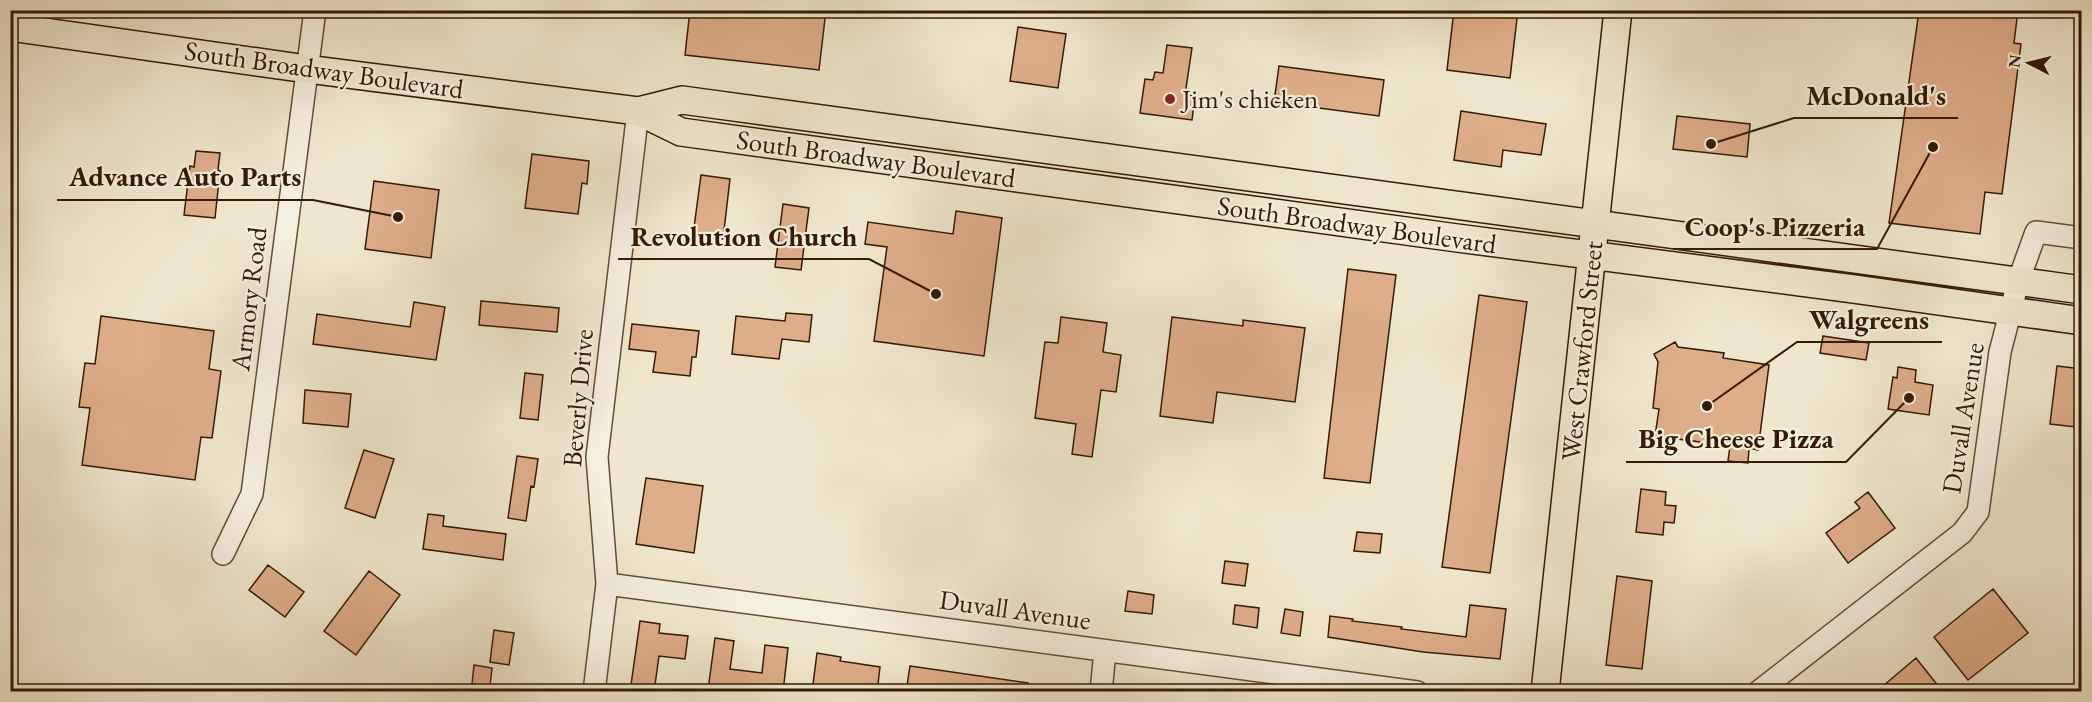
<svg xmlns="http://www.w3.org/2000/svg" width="2092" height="702" viewBox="0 0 2092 702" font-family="'EB Garamond',serif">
  <rect width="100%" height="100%" fill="#efe7cd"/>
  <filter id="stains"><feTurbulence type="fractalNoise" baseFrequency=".00333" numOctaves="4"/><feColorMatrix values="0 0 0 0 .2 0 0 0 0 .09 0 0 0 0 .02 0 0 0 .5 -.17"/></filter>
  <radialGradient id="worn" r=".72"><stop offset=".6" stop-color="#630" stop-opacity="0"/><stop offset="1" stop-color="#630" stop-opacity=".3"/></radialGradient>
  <path fill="#dead8a" stroke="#361902" stroke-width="1.5" d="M690 10H826L819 70 685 55Z
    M1454 10H1518L1510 78 1447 70Z
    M1917 10H2018L2014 43 2021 44 2002 194 1985 192 1980 234 1889 223 1918 18Z
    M1018 27 1066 34 1058 88 1010 81Z
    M1167 45 1192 48 1185 95 1195 96 1192 120 1140 113 1145 79 1153 80 1155 72 1163 73Z
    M1279 66 1384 80 1379 116 1274 102Z
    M1461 111 1546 124 1541 155 1503 150 1501 167 1454 160Z
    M1677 116 1750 124 1747 157 1673 149Z
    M196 151 220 153 218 170 220 171 215 218 184 215 190 166 194 167Z
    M532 154 589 161 587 184 582 183 578 214 525 208Z
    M701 175 730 179 723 239 693 235Z
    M374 181 439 190 431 258 365 249Z
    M783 204 809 208 801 270 775 267Z
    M956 211 1002 218 984 356 874 341 887 247 865 244 868 222 953 234Z
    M1348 269 1396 275 1370 483 1324 478Z
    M1479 295 1527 302 1490 573 1442 567Z
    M481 301 559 308 557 332 479 325Z
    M414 302 445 307 436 360 313 344 317 314 410 327Z
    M786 313 812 315 809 342 782 339 779 359 732 354 736 316 785 321Z
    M101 316 214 331 209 369 221 371 212 438 201 437 195 480 82 465 90 408 79 407 85 363 95 364Z
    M1061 317 1107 323 1103 352 1121 355 1116 392 1101 390 1092 457 1072 454 1076 424 1035 418 1045 342 1058 343Z
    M1172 317 1243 326V320L1305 328 1295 402 1217 392 1213 423 1160 416Z
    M632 324 699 331 696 357H692L690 376 653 372 656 352 629 349Z
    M1823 336 1869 343 1866 360 1820 353Z
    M1675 342 1678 347 1724 353 1723 358 1769 365 1758 450 1749 448 1748 463 1728 461 1730 446 1655 436 1659 409 1653 408 1658 362 1654 354Z
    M2057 366 2082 369 2076 427 2050 424Z
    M1898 367 1916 370 1915 382 1933 385 1929 415 1888 409 1893 377 1897 378Z
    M525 373 543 375 538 420 520 418Z
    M305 390 351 394 348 427 303 423Z
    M364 450 394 459 375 518 345 508Z
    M517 456 538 459 534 487 531 486 526 521 508 518Z
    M646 478 703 486 694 553 636 544Z
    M1641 489 1666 492 1665 505 1676 506 1674 523 1664 522 1663 535 1636 532Z
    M1868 492 1895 528 1848 563 1826 533 1860 508 1855 502Z
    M428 514 444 516 443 526 506 534 503 560 423 549Z
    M1357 532 1382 534 1380 553 1354 551Z
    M1225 561 1248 564 1245 586 1222 583Z
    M268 565 304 592 285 617 249 590Z
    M369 571 400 595 356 655 324 631Z
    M1617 576 1652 581 1642 669 1606 665Z
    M1993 589 2028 633 1968 680 1934 637Z
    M1128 591 1154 595 1152 614 1125 611Z
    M1235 605 1259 608 1257 628 1233 624Z
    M1470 605 1506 609 1500 659 1423 652 1328 637 1330 616 1353 619 1352 621 1402 627 1401 629 1466 637Z
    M1285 609 1303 612 1300 636 1281 633Z
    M640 621 660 624 659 633 688 636 685 659 659 656 654 692H630Z
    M494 630 514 633 509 665 490 662Z
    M715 638 734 641 730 669 762 673 765 645 788 648 783 692 740 687V692L708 690Z
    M817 653 841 657 840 661 880 667 877 692H812Z
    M1916 658 1943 692H1876Z
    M474 665 492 668 490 686 472 684Z
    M910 666 1028 683 1027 692H906Z"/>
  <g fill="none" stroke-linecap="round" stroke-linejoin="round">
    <g stroke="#644c35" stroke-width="24">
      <path id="minor" d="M223 554 252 494 315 10
        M607 584 1417 692
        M594 692 607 584 597 457 638 111
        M1101 692 1105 651
        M1758 692 1962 533 1978 512 2000 352 2018 282 2036 232 2082 238"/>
    </g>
    <g stroke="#361902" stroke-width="30">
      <path id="major" d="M10 27 307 69 638 111 681 132 1457 238 1854 289 2082 321
        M638 111 682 100 2082 290
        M1545 692 1618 10"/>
    </g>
    <use href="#minor" stroke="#f5efde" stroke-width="21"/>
    <use href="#major" stroke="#efe7cd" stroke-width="27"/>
  </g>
  <circle fill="#8f2418" stroke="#f5efde" stroke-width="2" cx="1170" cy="99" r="6"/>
  <g text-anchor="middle" stroke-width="4.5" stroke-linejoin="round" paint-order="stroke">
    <g font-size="27" fill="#361902" stroke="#f5efde">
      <text transform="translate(324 70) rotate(8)" y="9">South Broadway Boulevard</text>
      <text transform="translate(876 159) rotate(8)" y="9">South Broadway Boulevard</text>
      <text transform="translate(1357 225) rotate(8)" y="9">South Broadway Boulevard</text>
      <text transform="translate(249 299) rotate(-83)" y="9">Armory Road</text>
      <text transform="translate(1582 351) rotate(-84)" y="9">West Crawford Street</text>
      <text transform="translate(578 398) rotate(-85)" y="9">Beverly Drive</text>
      <text transform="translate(1963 418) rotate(-81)" y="9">Duvall Avenue</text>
      <text transform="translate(1015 610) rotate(8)" y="9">Duvall Avenue</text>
    </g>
    <g font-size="27" fill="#361902" stroke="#f5efde" text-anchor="start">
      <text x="1182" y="108">Jim's chicken</text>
    </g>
  </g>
  <path fill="none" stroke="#361902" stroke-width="2" d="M1711 144L1794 118H1958M398 217L313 200H57M1933 147L1877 249H1673M936 294L869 259H618M1707 406L1797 342H1942M1909 398L1846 462H1626"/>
  <g fill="#361902" stroke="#f5efde" stroke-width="2">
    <circle cx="1711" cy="144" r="6"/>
    <circle cx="398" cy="217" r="6"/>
    <circle cx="1933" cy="147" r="6"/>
    <circle cx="936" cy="294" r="6"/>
    <circle cx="1707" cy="406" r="6"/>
    <circle cx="1909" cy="398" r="6"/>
  </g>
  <g font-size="28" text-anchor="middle" font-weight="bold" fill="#361902" stroke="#f5efde" stroke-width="4.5" stroke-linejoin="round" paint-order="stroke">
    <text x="1876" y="105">McDonald's</text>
    <text x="185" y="186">Advance Auto Parts</text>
    <text x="1775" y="236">Coop's Pizzeria</text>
    <text x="744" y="246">Revolution Church</text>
    <text x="1869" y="329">Walgreens</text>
    <text x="1736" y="448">Big Cheese Pizza</text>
  </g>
  <rect width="2092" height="702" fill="none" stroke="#efe7cd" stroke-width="36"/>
  <rect x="12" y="12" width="2068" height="678" fill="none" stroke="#361902" stroke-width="3"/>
  <rect x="18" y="18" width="2056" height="666" fill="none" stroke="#361902" stroke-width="1.5"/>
  <g transform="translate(2029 63) rotate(277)" stroke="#f5efde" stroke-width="4.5" paint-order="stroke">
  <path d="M0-4.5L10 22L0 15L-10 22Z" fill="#361902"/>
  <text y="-9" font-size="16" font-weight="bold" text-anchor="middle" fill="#361902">N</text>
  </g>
  <rect width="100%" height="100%" filter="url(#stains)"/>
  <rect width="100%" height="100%" fill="url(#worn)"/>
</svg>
